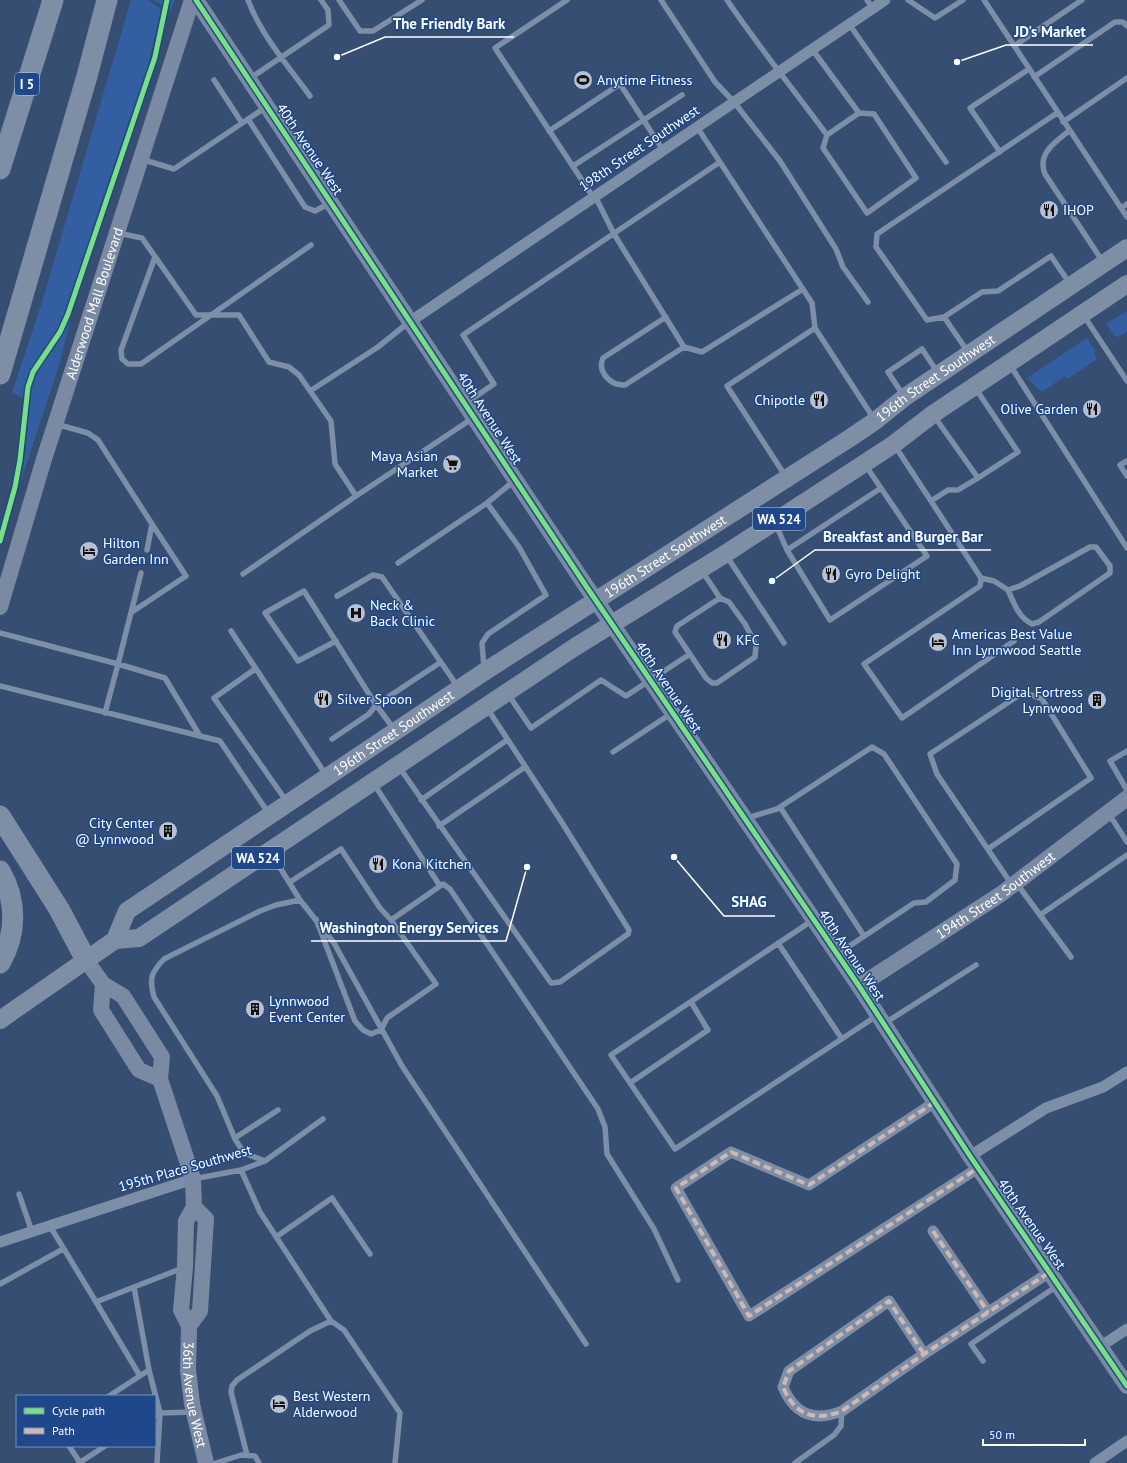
<svg xmlns="http://www.w3.org/2000/svg" width="1127" height="1463" viewBox="0 0 1127 1463" font-family="'PT Sans',sans-serif">
  <rect width="100%" height="100%" fill="#364e72"/>
  <path fill="#335ea2" d="M131 0H148L161 9 148 66 93 227 60 362 20 484 26 448 29 402 12 392 42 302Z
    M153 0H175L171 10Z
    M1127 311V331L1119 337 1114 336 1106 324Z
    M1087 338 1096 352 1094 354 1097 359 1067 379 1065 376 1042 392 1027 378Z"/>
  <g fill="none" stroke-linecap="round" stroke-linejoin="round">
    <path stroke="#7d8fa7" stroke-width="5.5" d="M248 0C261 35 288 66 310 96
      M339 0 360 31H373L422 0
      M567 0 495 48 593 197
      M661 0 715 82 734 102 780 161 836 249 843 267 868 302
      M727 0C758 46 794 90 827 135L823 148 867 213 916 178 874 114 859 113 812 49
      M867 0 873 8
      M908 0 935 18 963 0
      M984 0 1121 208
      M849 24 946 162
      M1014 46 1082 0
      M1034 77 1115 22H1123L1127 26
      M249 79 329 25 328 10 321 0
      M214 80 242 123
      M1057 113 877 234 876 247 927 320 944 317 982 292 998 291 1051 256 1070 284
      M248 119 305 207 315 211 330 203
      M1063 122 1127 78
      M697 127 812 303 815 328
      M549 131 620 84 663 150
      M1069 131C1054 143 1037 154 1045 174L1103 262
      M827 135 859 113
      M1000 152 970 108 1029 69
      M141 159 174 169 266 107
      M573 166 682 95
      M595 196 614 234 684 347 702 352 803 289
      M1127 204 1121 208 1127 217
      M118 233 142 238 196 315H239L269 362 289 367 299 375 331 421 335 464 356 496 473 418
      M155 257 121 350 122 359 128 364H141L311 245
      M1084 316 1127 381
      M666 317 603 358C597 372 611 386 625 385L684 347
      M944 317 968 352
      M1010 365 1127 548
      M310 391 378 347 409 322
      M903 395 888 372 922 349 938 373
      M466 403 494 384 463 335 720 162
      M934 416 978 478 1018 452 976 389
      M56 424 88 433 98 440 152 524 147 550
      M895 446 931 501 948 490H958L978 478
      M1127 461 1120 465 1127 476
      M786 477 727 386 815 328 874 419
      M931 501 981 578 980 586 864 664 902 718 1014 641
      M776 525 787 550 830 620 927 556 866 466
      M787 550 881 488
      M726 555 784 643
      M398 563 487 503
      M702 571 720 598 729 602 745 624 756 645 755 657 717 683H712L706 678 675 632 677 626 720 598
      M243 574 356 496
      M981 578 994 581 1008 590 1020 586 1090 547H1096L1110 566V573L1039 622 1032 624C1018 617 1014 603 1008 590
      M337 596 373 575 382 577 458 687
      M132 612 186 576 152 524
      M231 631 326 775
      M0 633 118 664 141 573
      M336 641 298 661 265 613 304 591 376 705 441 662
      M484 668 482 643 488 634 546 595 519 547 487 503 514 481
      M255 669 214 698 287 802
      M0 686 220 741 269 814
      M508 694 531 728 601 680 626 696 690 654
      M105 713 118 664 165 678 200 736
      M332 739 369 714 376 705 394 729
      M1127 751 1110 761 1127 790
      M613 752 672 713
      M399 767 551 983 560 982 628 934 629 930 561 821 487 708
      M374 784 440 886
      M421 800 507 740
      M780 807 864 936
      M1109 814 1127 842
      M747 818 777 809 872 747 884 754 957 864 955 880 926 902 914 903 839 953
      M439 826 525 767
      M988 849 1091 778 1042 699 1024 692 930 754 937 774 1012 885
      M271 853 300 900 334 943 402 1066 586 1344
      M290 882 341 849 380 908 391 920
      M1017 884 1040 915 1127 855
      M1040 915 1071 957
      M316 919 355 1021 363 1030 371 1034 381 1030 387 1018 436 984 391 920 443 884 450 889 598 1109 605 1127 607 1154 654 1229 678 1280
      M813 920 611 1055 675 1149 878 1015
      M778 943 842 1039
      M885 1023 976 965
      M630 1083 708 1030 691 1002
      M235 1138 278 1110
      M265 1161 244 1153 235 1139 217 1096 154 997C149 978 151 973 164 959L260 911 276 905 300 900
      M241 1170 260 1212 331 1321 344 1330 400 1413 395 1463
      M193 1179 241 1170 265 1161 323 1119
      M19 1194 32 1232
      M50 1226 96 1302 134 1287
      M276 1237 332 1198 370 1254
      M0 1284 63 1249
      M96 1302 140 1376
      M983 1361 971 1344 1057 1286
      M109 1396 149 1370
      M155 1416 160 1413 193 1412
      M69 1446 79 1461
      M247 1455 231 1392 232 1386 237 1380 310 1331 331 1321
      M79 1463 105 1446
      M157 1463 160 1413 149 1370 134 1287 183 1268
      M216 1463 241 1455 255 1456 259 1463
      M795 1463 834 1435 841 1426 842 1411"/>
    <path stroke="#7d8fa7" stroke-width="11" d="M411 321 885 0
      M935 1102 809 1185 731 1152 676 1188 749 1316 978 1168
      M970 1156 1046 1108 1103 1087 1127 1072
      M933 1231 988 1312
      M0 1242 193 1179
      M1101 1346 1127 1329
      M924 1354 889 1301 789 1371 783 1387C795 1415 814 1422 842 1411L924 1354 1050 1272
      M1095 1463 1127 1441"/>
    <g stroke="#7a8aa3" stroke-width="16">
      <path d="M196 0 586 586 859 986 970 1156 1127 1386"/>
      <path id="s1" d="M0 607 44 459 192 0"/>
      <path id="s2" d="M86 960 103 984 123 996 162 1057 160 1079 193 1179 194 1207 186 1221 185 1267 181 1310 189 1326 188 1370 192 1404 206 1463"/>
      <path d="M103 984 101 1010 139 1070 160 1079"/>
      <path id="s3" d="M859 986 1001 894 1127 798"/>
      <path d="M189 1326 200 1311 206 1219 194 1207"/>
    </g>
    <g stroke="#7d8ea5" stroke-width="18">
      <path d="M115 940 139 938 575 647 725 554 894 444 933 414 1127 284"/>
      <path id="s4" d="M0 1020 115 940 127 911 484 672 850 438 875 421 905 397 1127 248"/>
    </g>
    <path stroke="#7e8fa5" stroke-width="21" d="M0 169 53 0
      M0 374 87 76 107 0
      M0 816 59 909 86 960
      M0 871C17 900 17 934 0 963"/>
    <path stroke="#d1b7ad" stroke-width="4" stroke-dasharray="8 4" stroke-linecap="butt" d="M935 1102 809 1185 731 1152 676 1188 749 1316 978 1168
      M933 1231 988 1312
      M924 1354 889 1301 789 1371 783 1387C795 1415 814 1422 842 1411L924 1354 1050 1272"/>
    <g stroke="#1e488b" stroke-width="8">
      <path id="cycleway" d="M196 0 586 586 859 986 970 1156 1127 1386
        M0 541 15 487 20 460 28 387 33 372 60 332 68 314 155 57 167 0"/>
    </g>
    <use href="#cycleway" stroke="#77e17e" stroke-width="5"/>
  </g>
  <defs>
    <g id="stadium-disc" transform="scale(1)"><circle r="9.5" fill="#b9c1ce" stroke="#1e488b"/><path d="M0-5a6.5 5 0 1 0 0 10a6.5 5 0 1 0 0-10ZM-3.5-1.8h7v3.6h-7Z" fill="#111"/></g>
    <g id="restaurant-disc" transform="scale(1)"><circle r="9.5" fill="#b9c1ce" stroke="#1e488b"/><path d="M-5-6h1v4h1v-4h1v4h1v-4h1v5L-1.5 .5V6h-2V.5L-5-1ZM5-6V6H3V1.5H1.5Q1.5-4 5-6Z" fill="#111"/></g>
    <g id="supermarket-disc" transform="scale(1)"><circle r="9.5" fill="#b9c1ce" stroke="#1e488b"/><path d="M-6-5.5h2.5l.6 2H6L4.5 2H-2.5L-4.4-4H-6ZM-1.5 3.2a1.3 1.3 0 1 0 .1 0ZM3 3.2a1.3 1.3 0 1 0 .1 0Z" fill="#111"/></g>
    <g id="hotel-disc" transform="scale(1)"><circle r="9.5" fill="#b9c1ce" stroke="#1e488b"/><path d="M-6-4.5h1.5V1H6V5H4.5V3h-9V5H-6ZM-4 0a1.8 1.8 0 1 1 3.6 0ZM.5 0V-2.5h3Q6-2.5 6 0Z" fill="#111"/></g>
    <g id="hospital-disc" transform="scale(1)"><circle r="9.5" fill="#b9c1ce" stroke="#1e488b"/><path d="M-5-5h3v3.5h4V-5h3V5h-3V1.5h-4V5h-3Z" fill="#111"/></g>
    <g id="building-disc" transform="scale(1)"><circle r="9.5" fill="#b9c1ce" stroke="#1e488b"/><path d="M-4-6H4V6H1V3H-1V6H-4ZM-2.5-4.3h1.7v1.8h-1.7ZM.8-4.3h1.7v1.8H.8ZM-2.5-1h1.7V.8h-1.7ZM.8-1h1.7V.8H.8Z" fill="#111"/></g>
  </defs>
  <g fill-rule="evenodd">
    <use href="#stadium-disc" x="583" y="80"/>
    <use href="#restaurant-disc" x="1049" y="210"/>
    <use href="#restaurant-disc" x="819" y="400"/>
    <use href="#restaurant-disc" x="1092" y="409"/>
    <use href="#supermarket-disc" x="452" y="464"/>
    <use href="#hotel-disc" x="89" y="551"/>
    <use href="#restaurant-disc" x="831" y="574"/>
    <use href="#hospital-disc" x="356" y="613"/>
    <use href="#restaurant-disc" x="722" y="640"/>
    <use href="#hotel-disc" x="938" y="642"/>
    <use href="#restaurant-disc" x="323" y="699"/>
    <use href="#building-disc" x="1097" y="700"/>
    <use href="#building-disc" x="168" y="831"/>
    <use href="#restaurant-disc" x="378" y="864"/>
    <use href="#building-disc" x="255" y="1009"/>
    <use href="#hotel-disc" x="279" y="1404"/>
  </g>
  <g text-anchor="middle" stroke-width="3" stroke-linejoin="round" paint-order="stroke">
    <g fill="#1e488b" stroke="#bcc8dc" stroke-width="1">
      <rect x="15" y="73" width="24" height="22" rx="3"/>
      <rect x="753" y="508" width="52" height="22" rx="3"/>
      <rect x="232" y="847" width="52" height="22" rx="3"/>
    </g>
    <g font-size="13" font-weight="bold" fill="#fff">
      <text x="27" y="89">I 5</text>
      <text x="779" y="524">WA 524</text>
      <text x="258" y="863">WA 524</text>
    </g>
    <g font-size="14" fill="#fff" stroke="#1e488b" text-anchor="start">
      <text x="597" y="85">Anytime Fitness</text>
      <text x="1063" y="215">IHOP</text>
      <text x="805" y="405" text-anchor="end">Chipotle</text>
      <text x="1078" y="414" text-anchor="end">Olive Garden</text>
      <text x="438" y="461" text-anchor="end">Maya Asian<tspan x="438" dy="16">Market</tspan></text>
      <text x="103" y="548">Hilton<tspan x="103" dy="16">Garden Inn</tspan></text>
      <text x="845" y="579">Gyro Delight</text>
      <text x="370" y="610">Neck &amp;<tspan x="370" dy="16">Back Clinic</tspan></text>
      <text x="952" y="639">Americas Best Value<tspan x="952" dy="16">Inn Lynnwood Seattle</tspan></text>
      <text x="736" y="645">KFC</text>
      <text x="1083" y="697" text-anchor="end">Digital Fortress<tspan x="1083" dy="16">Lynnwood</tspan></text>
      <text x="337" y="704">Silver Spoon</text>
      <text x="154" y="828" text-anchor="end">City Center<tspan x="154" dy="16">@ Lynnwood</tspan></text>
      <text x="392" y="869">Kona Kitchen</text>
      <text x="269" y="1006">Lynnwood<tspan x="269" dy="16">Event Center</tspan></text>
      <text x="293" y="1401">Best Western<tspan x="293" dy="16">Alderwood</tspan></text>
    </g>
    <g font-size="14" fill="#fff" stroke="#1e488b">
      <text transform="translate(639 148) rotate(-34)" y="5">198th Street Southwest</text>
      <text transform="translate(310 149) rotate(56)" y="5">40th Avenue West</text>
      <text dy="5" stroke="none"><textPath href="#s1" startOffset="318">Alderwood Mall Boulevard</textPath></text>
      <text dy="5" stroke="none"><textPath href="#s4" startOffset="1140">196th Street Southwest</textPath></text>
      <text transform="translate(490 418) rotate(57)" y="5">40th Avenue West</text>
      <text dy="5" stroke="none"><textPath href="#s4" startOffset="816">196th Street Southwest</textPath></text>
      <text transform="translate(669 687) rotate(56)" y="5">40th Avenue West</text>
      <text dy="5" stroke="none"><textPath href="#s4" startOffset="492">196th Street Southwest</textPath></text>
      <text dy="5" stroke="none"><textPath href="#s3" startOffset="164">194th Street Southwest</textPath></text>
      <text transform="translate(852 955) rotate(56)" y="5">40th Avenue West</text>
      <text transform="translate(185 1168) rotate(-16)" y="5">195th Place Southwest</text>
      <text transform="translate(1032 1224) rotate(55)" y="5">40th Avenue West</text>
      <text dy="5" stroke="none"><textPath href="#s2" startOffset="473">36th Avenue West</textPath></text>
    </g>
  </g>
  <path fill="none" stroke="#fff" stroke-width="1.5" d="M337 57L385 37H514M957 62L1006 45H1093M772 581L815 550H991M674 857L724 916H775M527 867L506 941H311"/>
  <g fill="#fff" stroke="#1e488b" stroke-width="1.5">
    <circle cx="337" cy="57" r="4"/>
    <circle cx="957" cy="62" r="4"/>
    <circle cx="772" cy="581" r="4"/>
    <circle cx="674" cy="857" r="4"/>
    <circle cx="527" cy="867" r="4"/>
  </g>
  <g font-size="15" text-anchor="middle" font-weight="bold" fill="#fff" stroke="#1e488b" stroke-width="3" stroke-linejoin="round" paint-order="stroke">
    <text x="449" y="29">The Friendly Bark</text>
    <text x="1050" y="37">JD's Market</text>
    <text x="903" y="542">Breakfast and Burger Bar</text>
    <text x="749" y="907">SHAG</text>
    <text x="409" y="933">Washington Energy Services</text>
  </g>
  <rect x="16" y="1395" width="140" height="52" fill="#1e488b" stroke="#7891b9"/>
  <rect x="24" y="1408" width="20" height="6" fill="#77e17e" stroke="#7891b9"/>
  <text x="52" y="1415" font-size="12" fill="#ffffff">Cycle path</text>
  <rect x="24" y="1428" width="20" height="6" fill="#d1b7ad" stroke="#7891b9"/>
  <text x="52" y="1435" font-size="12" fill="#ffffff">Path</text>
  <path d="M983 1439v6h102v-6" fill="none" stroke="#ffffff" stroke-width="2"/>
  <text x="989" y="1439" font-size="12" fill="#ffffff" stroke="#1e488b" stroke-width="3" paint-order="stroke">50 m</text>
</svg>
